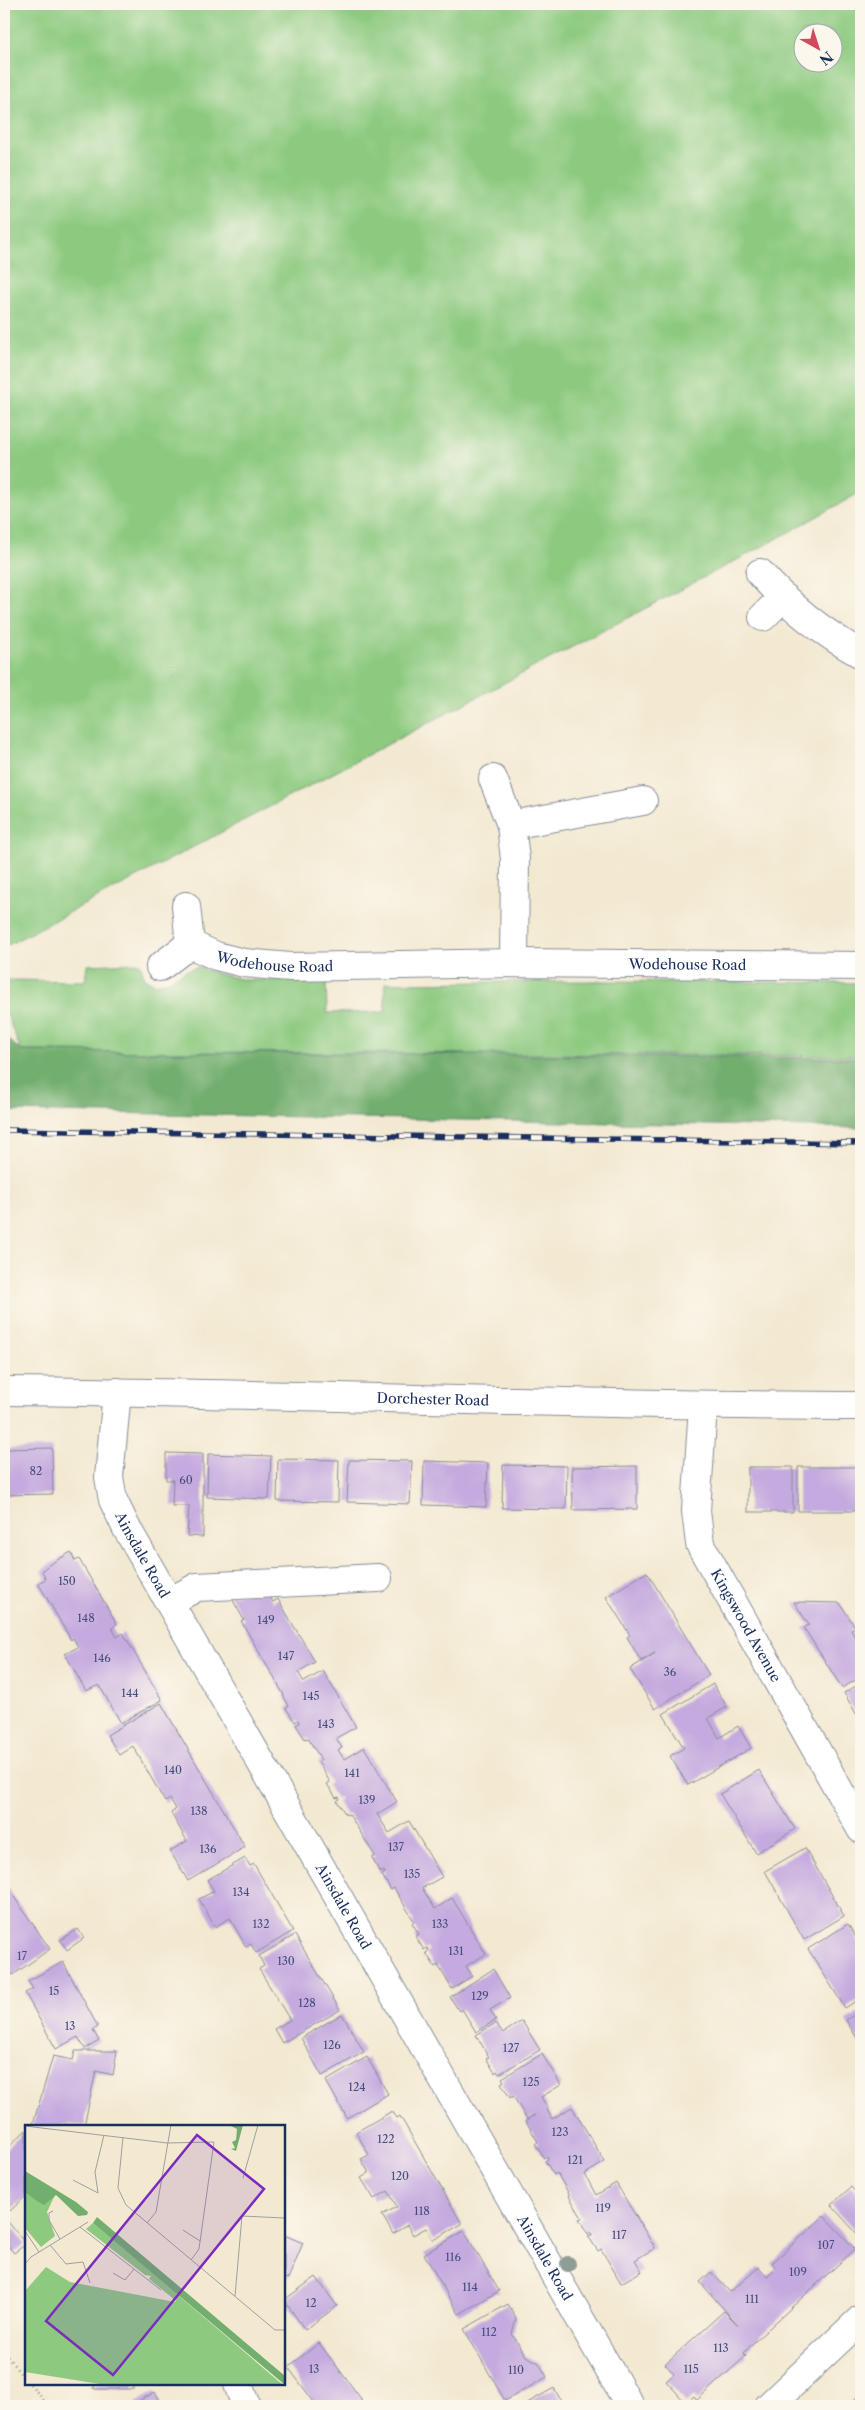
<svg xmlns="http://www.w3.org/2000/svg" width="865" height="2410" viewBox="0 0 865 2410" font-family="'Libre Caslon Text',serif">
  <rect width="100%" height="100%" fill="#fbf7ec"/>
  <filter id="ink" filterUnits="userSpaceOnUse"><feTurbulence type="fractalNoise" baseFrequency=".02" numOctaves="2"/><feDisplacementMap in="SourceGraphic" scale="10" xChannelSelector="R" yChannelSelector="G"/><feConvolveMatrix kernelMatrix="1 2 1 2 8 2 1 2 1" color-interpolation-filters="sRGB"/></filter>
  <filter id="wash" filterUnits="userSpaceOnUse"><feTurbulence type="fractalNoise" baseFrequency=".0096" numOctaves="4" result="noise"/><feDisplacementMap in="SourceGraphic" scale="20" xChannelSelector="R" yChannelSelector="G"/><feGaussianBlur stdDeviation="1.12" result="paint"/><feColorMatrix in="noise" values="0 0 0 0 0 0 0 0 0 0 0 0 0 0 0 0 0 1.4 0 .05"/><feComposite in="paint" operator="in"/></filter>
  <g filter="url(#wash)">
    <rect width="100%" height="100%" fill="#f3e9d1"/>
    <path fill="#8dca80" stroke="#547c6f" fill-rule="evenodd" d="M4 4H861V492L771 542 4 947ZM802 32H832V62H802Z
      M140 963 145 979 155 984 166 982 187 970 198 967 218 974 246 980 326 981 327 1013 385 1012V983L601 981 861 983V1056L21 1051 4 1007V980L85 981 87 965Z"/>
    <path fill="#72ae6e" stroke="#466e66" d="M4 1035 21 1051 861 1058V1128L4 1111Z"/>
    <g id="blocks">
      <path fill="#c5aadf" d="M52 1448 53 1494 4 1495V1449Z
        M166 1453 203 1454V1537L187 1536 189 1506H172L173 1480H166Z
        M208 1454 271 1456 269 1499 207 1497Z
        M278 1459 339 1460 338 1502 277 1501Z
        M349 1460 412 1461 410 1504 347 1502Z
        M424 1461 488 1463 486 1507 423 1505Z
        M503 1465 567 1466 566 1509 502 1508Z
        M637 1466V1509L573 1510 572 1467Z
        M748 1467H793V1512H748Z
        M798 1467H861V1511H798Z
        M71 1552 75 1561 79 1559 117 1624 112 1628 117 1637 123 1633 162 1700 121 1723 99 1685 86 1691 65 1654 78 1647 73 1638 71 1640 38 1583 46 1579 42 1571 47 1566Z
        M647 1572 709 1675 655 1709 630 1669 655 1653 641 1661 627 1637 630 1635 606 1597Z
        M267 1592 273 1602 278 1599 315 1662 298 1672 304 1682 323 1671 356 1727 336 1738 342 1748 338 1750 344 1759 364 1747 397 1802 377 1814 389 1833 409 1821 442 1877 422 1888 435 1909 452 1898 486 1954 466 1966 472 1976 452 1989 438 1965 435 1967 426 1953 429 1950 427 1948 424 1950 415 1936 419 1934 412 1923 414 1921 394 1888 391 1890 382 1875 385 1873 384 1871 380 1873 372 1858 375 1856 357 1827 349 1814 346 1815 337 1801 340 1799 339 1797 336 1798 327 1784 330 1782 318 1762 321 1760 308 1738 305 1739 296 1725 299 1723 298 1720 295 1722 286 1708 289 1706 283 1695H284L241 1621 244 1620 230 1595Z
        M794 1602 840 1603 855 1627 851 1630 861 1647V1677L842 1688 804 1628 809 1625Z
        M861 1683V1722L844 1693Z
        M713 1684 727 1707 708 1718 719 1738 738 1726 751 1748 688 1785 670 1756 684 1748 663 1714Z
        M161 1703 245 1847 188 1881 170 1851 187 1841 171 1813 176 1809 170 1799 165 1802 133 1746 119 1755 107 1735Z
        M759 1770 795 1829 756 1853 720 1794Z
        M805 1848 844 1916 804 1940 765 1871Z
        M245 1858 250 1866 254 1864 293 1931 256 1953 251 1944 246 1947 230 1918 215 1927 199 1899 214 1891 207 1880Z
        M8 1888 50 1949 13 1975 4 1962V1891Z
        M848 1924 861 1946V1998L845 2008 808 1949Z
        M78 1929 84 1938 67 1950 60 1940Z
        M295 1935 340 2010 282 2043 274 2029 290 2020 259 1969 264 1966 259 1956Z
        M63 1962 98 2027 93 2030 99 2041 85 2049 78 2037 56 2049 25 1993 33 1989 28 1981Z
        M493 1969 510 1998 490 2010 496 2020 476 2032 462 2009 459 2011 450 1997Z
        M861 2011V2045L846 2020Z
        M342 2014 364 2052 322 2076 301 2038Z
        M522 2021 540 2050 499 2074 497 2071 495 2073 486 2058 489 2057 476 2035 496 2023 503 2033Z
        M75 2051H117L113 2075 96 2071 84 2126 64 2124V2126H31L33 2124 53 2056 73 2060Z
        M542 2054 561 2085 541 2097 547 2107 546 2108 552 2119 572 2107 605 2162 585 2174 590 2184 596 2195 616 2183 655 2248 635 2260 642 2271 621 2283 601 2249 598 2251 588 2236 592 2235 591 2232 588 2234 579 2219 582 2218 569 2196H570L557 2173 554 2175 545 2161 548 2159 547 2156 544 2158 535 2144 538 2142 526 2121 535 2115 527 2119 513 2096 510 2098 501 2083 504 2081 502 2078Z
        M367 2057 388 2094 347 2118 326 2081Z
        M392 2111 397 2118 400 2116 462 2224 433 2240 426 2228 413 2235 407 2225 393 2234 382 2215 397 2207 388 2191 374 2199 361 2178 369 2173 361 2159 369 2155 356 2132Z
        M26 2130V2196L10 2211 4 2204V2151Z
        M851 2187 861 2198V2238L831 2205Z
        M824 2216 855 2249 754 2342 744 2353 746 2356 697 2400 694 2396 686 2403 666 2381 674 2374 665 2364 724 2311 738 2325 700 2282 711 2272 730 2292 759 2267 767 2276 776 2268 772 2263Z
        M4 2217 26 2244 14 2253 4 2241Z
        M464 2231 499 2291 459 2314 424 2254Z
        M284 2235 303 2243 288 2279 284 2278Z
        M316 2277 337 2306 305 2330 284 2300Z
        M508 2304 516 2318 512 2334 526 2356 539 2363 547 2377 505 2401 464 2329Z
        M319 2343 362 2400 354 2406H317L288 2367Z
        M95 2384H134V2389H94Z
        M554 2388 564 2406H522Z
        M155 2392 163 2406H130Z
        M861 2394V2406H851L853 2401Z"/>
    </g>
  </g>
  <g filter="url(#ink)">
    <use href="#blocks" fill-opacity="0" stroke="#878c98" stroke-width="1"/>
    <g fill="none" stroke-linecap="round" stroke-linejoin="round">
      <g stroke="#878c98" stroke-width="30">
        <g id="minor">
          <path d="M760 573C789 606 823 633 861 654"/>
          <path d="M763 617 782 598"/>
          <path d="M493 779 511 825"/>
          <path d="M186 906 190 944"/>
          <path d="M514 963 515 859 511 825 643 801"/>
          <path id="s1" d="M160 967 190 944 216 956 244 963 290 967 514 963 861 966"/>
          <path id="s2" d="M4 1391C290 1393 575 1406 861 1406"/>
          <path id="s3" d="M117 1392 109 1477 113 1500 126 1527 630 2406"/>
          <path id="s4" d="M703 1406 696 1511 700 1544 861 1829"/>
          <path d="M169 1602 197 1587 378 1578"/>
          <path d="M238 2384 246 2406"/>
          <path d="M769 2406 861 2319"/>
        </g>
      </g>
      <path stroke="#878c98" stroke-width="3" stroke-dasharray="1 4" stroke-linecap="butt" d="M4 2353 26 2380
        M30 2384 49 2406"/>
      <use href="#minor" stroke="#fff" stroke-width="28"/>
      <g stroke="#1b2f5e" stroke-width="5.5">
        <path id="rail" d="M4 1130 861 1143"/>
      </g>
      <use href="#rail" stroke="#fbf7ec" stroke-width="4" stroke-dasharray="11" stroke-linecap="butt"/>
    </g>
    <circle fill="#8f9d97" cx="568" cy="2264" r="8"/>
  </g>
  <g text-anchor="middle" stroke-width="4" stroke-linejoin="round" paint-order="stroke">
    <g font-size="11" fill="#464e7e">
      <text x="36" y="1475">82</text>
      <text x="186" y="1484">60</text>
      <text x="67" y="1585">150</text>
      <text x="86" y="1622">148</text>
      <text x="266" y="1624">149</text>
      <text x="286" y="1660">147</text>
      <text x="102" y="1662">146</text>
      <text x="670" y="1676">36</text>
      <text x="130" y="1697">144</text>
      <text x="311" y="1700">145</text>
      <text x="326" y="1728">143</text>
      <text x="173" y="1774">140</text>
      <text x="352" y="1777">141</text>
      <text x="367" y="1804">139</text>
      <text x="199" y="1815">138</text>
      <text x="396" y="1851">137</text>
      <text x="208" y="1853">136</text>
      <text x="412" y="1878">135</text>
      <text x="241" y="1896">134</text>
      <text x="261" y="1928">132</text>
      <text x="440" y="1928">133</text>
      <text x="456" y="1955">131</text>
      <text x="22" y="1960">17</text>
      <text x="286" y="1965">130</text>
      <text x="54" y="1995">15</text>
      <text x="480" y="2000">129</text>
      <text x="307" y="2007">128</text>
      <text x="70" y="2030">13</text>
      <text x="332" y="2049">126</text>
      <text x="511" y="2052">127</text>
      <text x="531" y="2086">125</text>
      <text x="357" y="2091">124</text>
      <text x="560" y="2136">123</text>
      <text x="386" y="2143">122</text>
      <text x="575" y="2164">121</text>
      <text x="400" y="2180">120</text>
      <text x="603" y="2212">119</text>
      <text x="422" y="2215">118</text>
      <text x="619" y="2239">117</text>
      <text x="826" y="2249">107</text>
      <text x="453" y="2261">116</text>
      <text x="798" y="2276">109</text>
      <text x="470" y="2291">114</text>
      <text x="752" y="2303">111</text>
      <text x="311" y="2307">12</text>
      <text x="489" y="2336">112</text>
      <text x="721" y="2352">113</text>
      <text x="314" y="2373">13</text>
      <text x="691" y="2373">115</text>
      <text x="516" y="2374">110</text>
    </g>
    <g font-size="14" fill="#1b2f5e" stroke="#fbf7ec">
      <text dy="5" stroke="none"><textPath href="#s1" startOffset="126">Wodehouse Road</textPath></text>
      <text dy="5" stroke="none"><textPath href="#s1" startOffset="539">Wodehouse Road</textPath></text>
      <text dy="5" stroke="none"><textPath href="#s2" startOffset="429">Dorchester Road</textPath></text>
      <text dy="5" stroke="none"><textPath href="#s3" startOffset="171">Ainsdale Road</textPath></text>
      <text dy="5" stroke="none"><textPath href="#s4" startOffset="232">Kingswood Avenue</textPath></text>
      <text dy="5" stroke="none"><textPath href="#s3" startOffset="576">Ainsdale Road</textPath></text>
      <text dy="5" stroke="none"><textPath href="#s3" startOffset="981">Ainsdale Road</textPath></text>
    </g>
  </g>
  <g transform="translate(25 2125)">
    <rect width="260" height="260" fill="#f3e9d1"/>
    <path d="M0 51 30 70 22 87 30 111 16 122 0 103ZM68 98 152 168 150 175 124 154 126 151 120 150 61 104ZM21 142 45 157 150 177 153 170 258 260H81L0 247V166Z" fill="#8dca80"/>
    <path d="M204 0H218L211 26 206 24 210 23 207 17 211 15 212 4ZM0 46 51 77 63 87 62 90 53 91 31 70 19 80 12 76 0 67ZM72 92 260 251V260L68 98Z" fill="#72ae6e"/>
    <path fill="none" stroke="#9d9fa3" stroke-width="1" d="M0 1 142 18 189 17 174 124 166 135M98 12 93 63 101 80 250 205H260M218 53 233 0M48 55 73 68 70 47 79 10M260 77V188M28 86 24 88V95L35 114M122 98 131 87 146 0M55 102 136 165M158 105 175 116M0 106 14 127M25 120 41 139 58 137 65 158M0 139 6 132 63 97M88 148 100 155 109 144M210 171 217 91 259 93"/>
    <path fill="#7b2cbf" fill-opacity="0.15" stroke="#7b2cbf" stroke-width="2.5" d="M172 10 239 64 88 250 21 196Z"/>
    <rect width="260" height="260" fill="none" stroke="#1b2f5e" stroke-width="2.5"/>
  </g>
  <rect width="865" height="2410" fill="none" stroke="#fbf7ec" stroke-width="20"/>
  <g transform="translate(818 48) rotate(141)"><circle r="24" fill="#fbf7ec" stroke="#a1a7b3"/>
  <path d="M0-4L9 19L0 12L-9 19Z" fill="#d1495b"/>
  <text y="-8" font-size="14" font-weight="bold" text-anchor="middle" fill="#1b2f5e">N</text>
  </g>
</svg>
